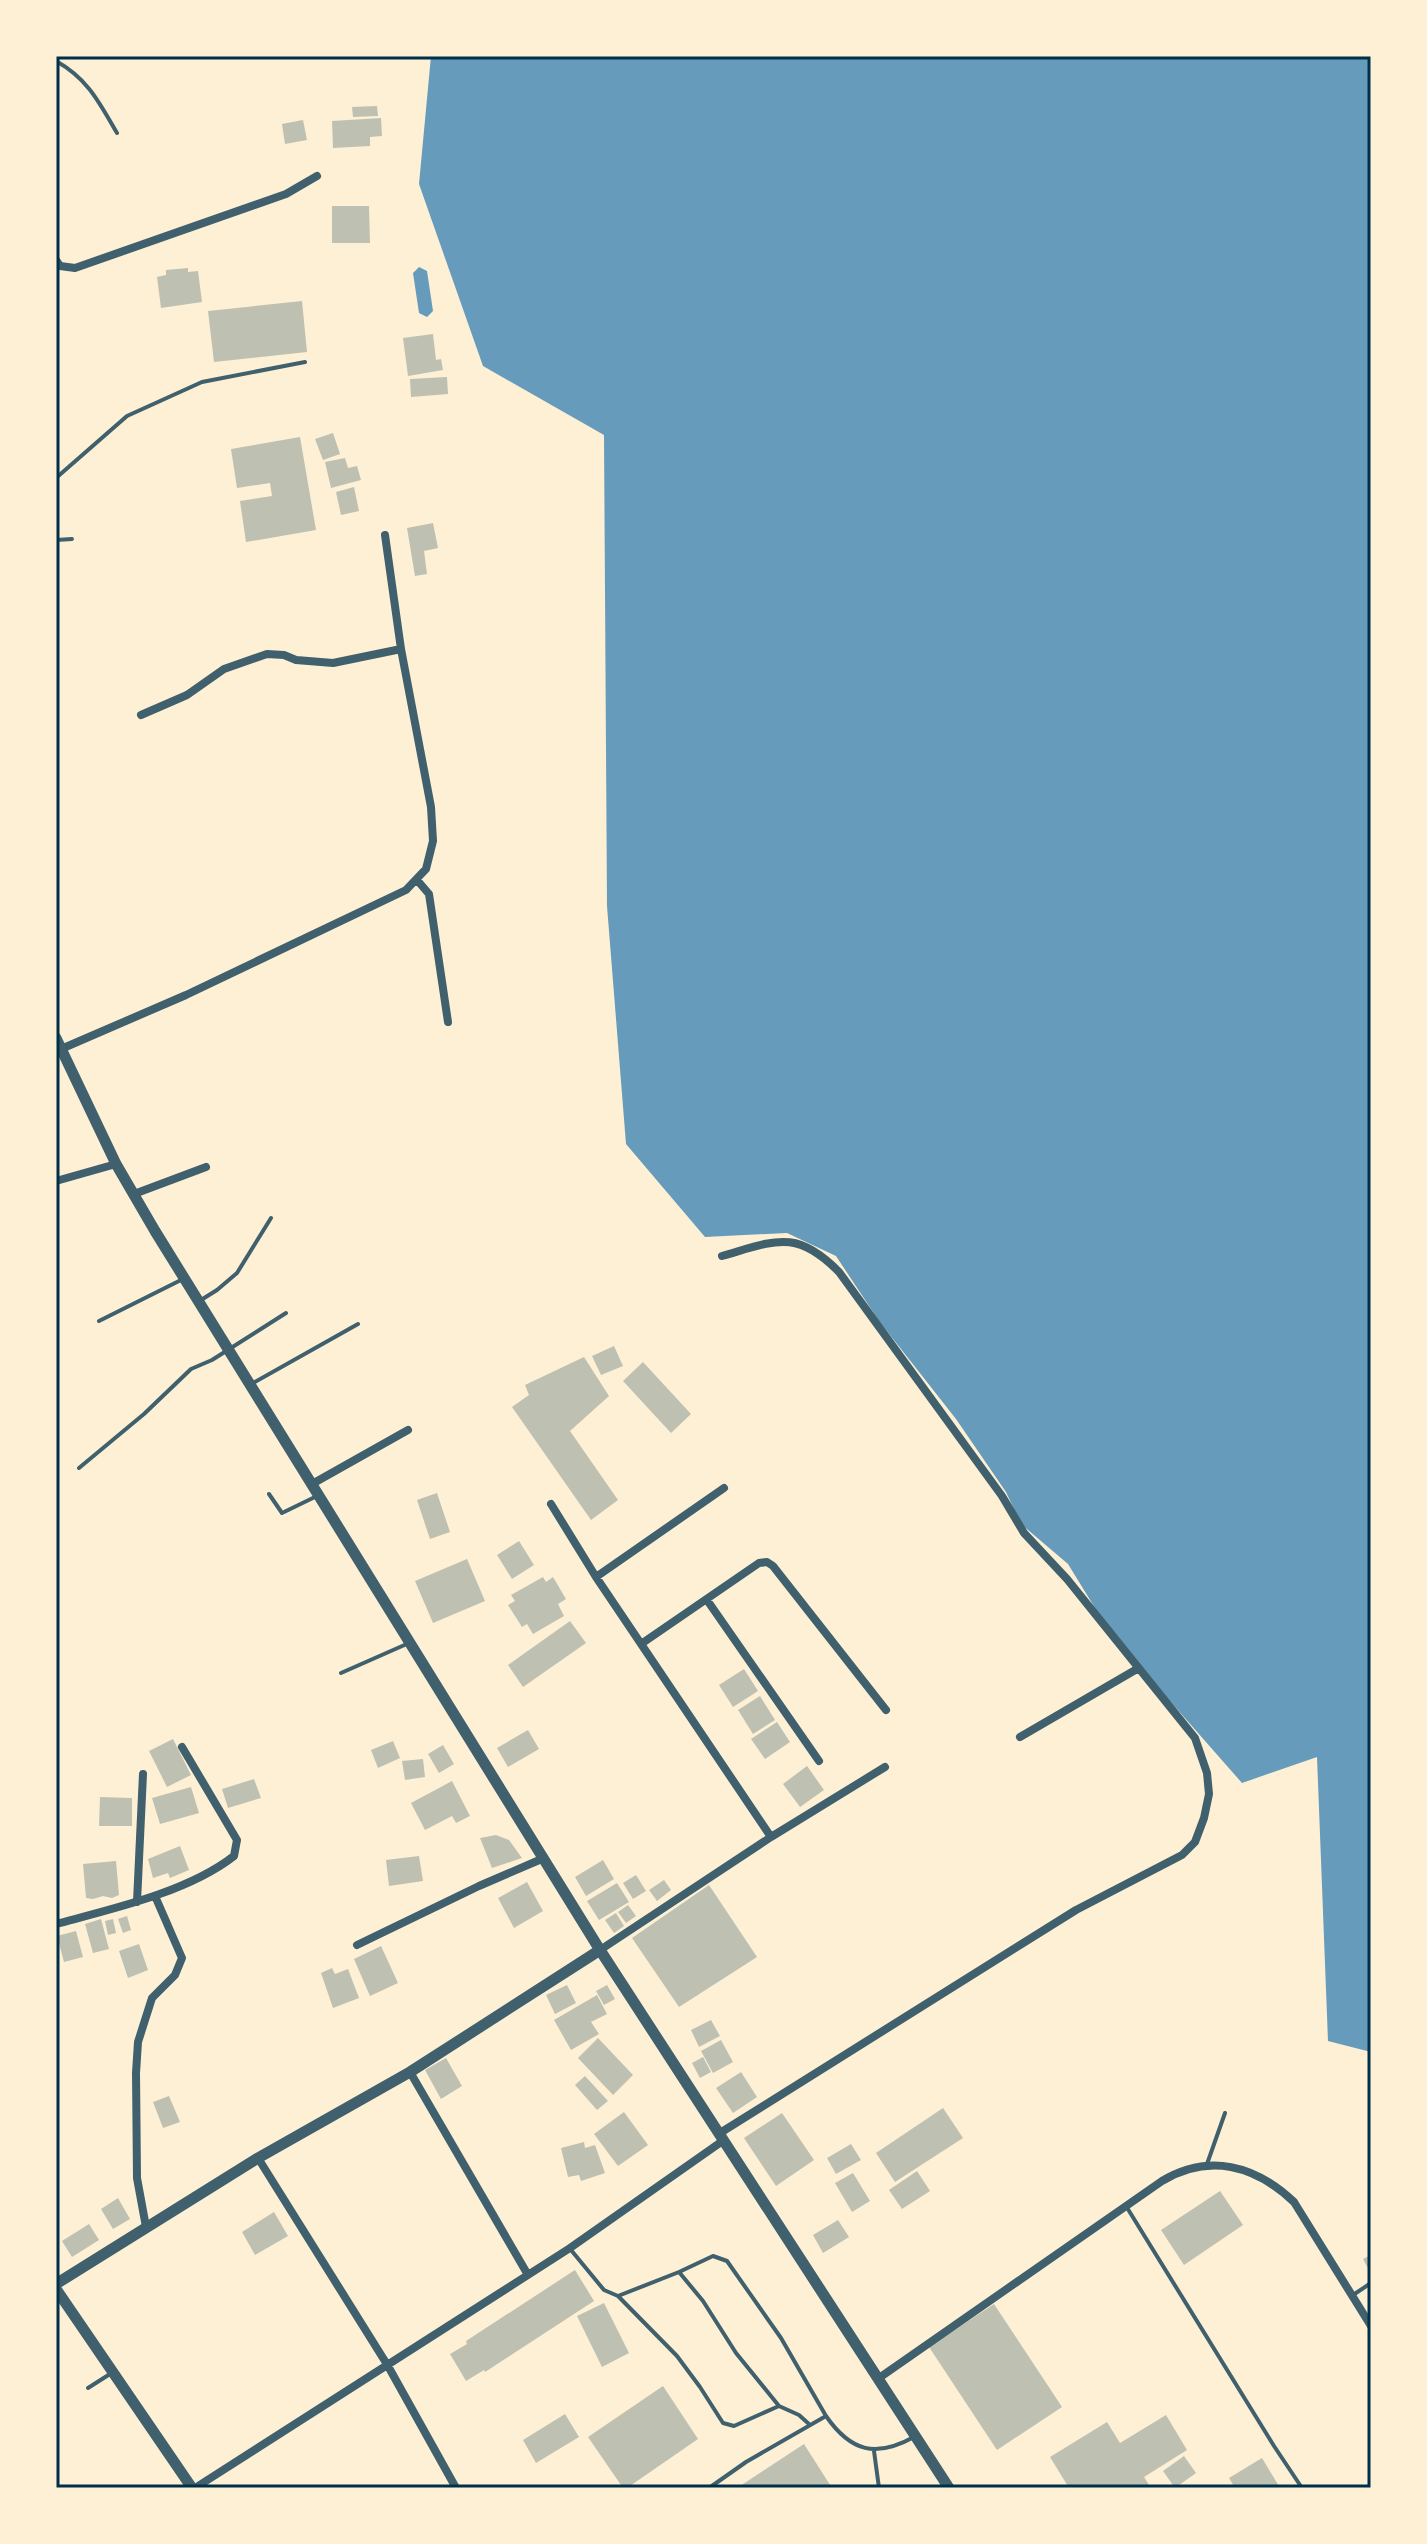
<svg xmlns="http://www.w3.org/2000/svg" width="1427" height="2544" viewBox="0 0 1427 2544" font-family="'Roboto Serif',serif">
  <rect width="100%" height="100%" fill="#fdf0d5"/>
  <path fill="#669bbc" d="M431 56H1371V2052L1328 2041 1317 1757 1242 1783 1111 1634 1068 1564 1021 1524 1006 1492 956 1419 879 1321 836 1256 787 1233 705 1237 626 1144 607 906 604 435 483 366 419 184Z
    M419 267 427 271 433 311 427 317 419 313 413 273Z"/>
  <path fill="#bec0b2" d="M377 106 378 116 353 117 352 107Z
    M381 118 382 136 370 137V146L333 148 332 121Z
    M303 120 307 140 285 144 282 124Z
    M332 206H369L370 243H332Z
    M188 268V272L198 271 202 302 161 308 157 277 166 275V270Z
    M302 301 307 352 214 362 208 311Z
    M433 334 436 360 441 359 443 370 408 376 403 338Z
    M447 377 448 394 411 397 410 379Z
    M333 433 340 454 323 460 315 439Z
    M300 437 316 530 246 542 240 501 272 496 270 483 237 488 231 449Z
    M345 458 348 468 357 466 361 480 331 488 325 462Z
    M354 487 359 511 341 515 336 492Z
    M433 523 438 548 424 551 427 574 415 576 407 528Z
    M614 1346 623 1366 601 1375 592 1356Z
    M584 1357 609 1396 570 1431 618 1500 591 1520 512 1407 529 1395 525 1385Z
    M643 1362 691 1414 671 1433 623 1381Z
    M437 1493 450 1532 430 1539 417 1500Z
    M519 1541 534 1565 512 1579 497 1555Z
    M467 1559 485 1601 433 1623 415 1581Z
    M543 1577 546 1582 553 1577 566 1599 558 1604 564 1616 533 1634 527 1624 522 1627 508 1605 515 1601 511 1595Z
    M570 1621 586 1643 523 1687 508 1665Z
    M744 1669 758 1691 733 1707 719 1685Z
    M760 1696 775 1720 753 1734 738 1710Z
    M777 1722 790 1742 765 1759 751 1739Z
    M528 1730 539 1749 508 1767 497 1748Z
    M173 1739 191 1775 167 1787 149 1751Z
    M393 1741 400 1758 378 1768 371 1750Z
    M443 1745 454 1764 439 1773 428 1754Z
    M423 1759 425 1777 405 1780 402 1761Z
    M807 1766 824 1790 800 1807 783 1784Z
    M254 1779 261 1798 228 1808 222 1789Z
    M452 1781 470 1816 456 1823 452 1816 425 1830 411 1803Z
    M191 1787 199 1813 160 1824 152 1798Z
    M100 1797 132 1798V1826H99Z
    M496 1835 509 1840 522 1858 492 1868 480 1838Z
    M180 1846 189 1870 170 1878 168 1873 153 1878 148 1859Z
    M419 1856 423 1881 389 1886 386 1860Z
    M603 1860 614 1879 586 1896 575 1877Z
    M116 1861 119 1895 112 1898 103 1896 93 1899 86 1898 83 1864Z
    M636 1875 646 1891 633 1899 623 1883Z
    M664 1880 671 1890 657 1901 649 1890Z
    M527 1882 543 1911 514 1928 498 1898Z
    M617 1883 629 1902 599 1920 587 1901Z
    M709 1885 757 1957 679 2007 632 1938Z
    M628 1905 636 1916 626 1923 618 1912Z
    M616 1913 624 1926 614 1933 605 1920Z
    M127 1916 131 1930 123 1933 118 1919Z
    M101 1919 109 1949 93 1953 85 1924Z
    M113 1919 116 1933 108 1935 105 1921Z
    M76 1931 83 1957 64 1962 57 1936Z
    M139 1944 148 1970 128 1978 119 1951Z
    M381 1946 398 1983 370 1996 354 1959Z
    M332 1968 335 1974 348 1969 359 1998 333 2008 321 1973Z
    M567 1985 576 2003 555 2014 546 1995Z
    M607 1985 615 1999 604 2005 596 1991Z
    M597 1995 607 2014 591 2022 599 2034 571 2050 554 2020Z
    M711 2020 720 2036 699 2047 691 2030Z
    M598 2038 633 2075 613 2095 578 2058Z
    M721 2040 733 2062 713 2073 701 2051Z
    M703 2057 711 2072 700 2078 692 2063Z
    M446 2058 462 2086 441 2099 425 2070Z
    M741 2072 757 2097 733 2113 716 2088Z
    M585 2076 608 2101 597 2110 575 2085Z
    M169 2096 180 2122 163 2128 153 2102Z
    M943 2108 963 2138 895 2182 876 2153Z
    M624 2112 648 2145 618 2166 594 2134Z
    M782 2113 814 2160 776 2186 744 2138Z
    M584 2142 585 2148 595 2145 605 2173 581 2181 579 2175 568 2177 561 2148Z
    M851 2144 861 2160 836 2174 827 2158Z
    M917 2171 930 2191 902 2209 889 2190Z
    M853 2173 870 2201 852 2212 835 2183Z
    M1220 2191 1243 2225 1184 2265 1161 2230Z
    M118 2198 130 2219 113 2229 101 2209Z
    M274 2212 288 2236 255 2255 242 2232Z
    M838 2220 849 2237 823 2253 813 2235Z
    M89 2224 99 2240 72 2257 62 2241Z
    M1371 2255V2274L1363 2259Z
    M575 2270 594 2301 485 2372 484 2370 466 2381 450 2354 467 2344 466 2341Z
    M604 2303 629 2353 602 2367 577 2316Z
    M994 2304 1062 2407 997 2450 929 2347Z
    M663 2386 698 2439 627 2488H623L588 2437Z
    M565 2414 579 2437 536 2463 523 2440Z
    M1166 2415 1187 2450 1144 2477 1151 2488H1069L1050 2457 1107 2422 1120 2443Z
    M804 2444 832 2488H737Z
    M1184 2456 1196 2473 1175 2488 1163 2471Z
    M1262 2458 1280 2488H1235L1229 2478Z"/>
  <g fill="none" stroke-linecap="round" stroke-linejoin="round">
    <path stroke="#3f606c" stroke-width="4" d="M56 61C88 79 99 102 117 133
      M56 478 127 416 202 382 305 362
      M56 540 72 539
      M201 1300 217 1290 237 1273 271 1218
      M99 1321 183 1279
      M253 1383 358 1324
      M79 1468 144 1414 191 1369 212 1360 286 1313
      M269 1494 282 1513 317 1496
      M341 1673 409 1643
      M1207 2164 1225 2113
      M1126 2206 1274 2446 1302 2488
      M571 2250 604 2290 618 2296
      M679 2272 618 2296 677 2356 700 2387 723 2423 734 2426 779 2406 799 2415 810 2425
      M1353 2295 1371 2283
      M88 2388 110 2374
      M779 2406 736 2353 703 2301 679 2272 713 2256 727 2261 781 2338 826 2416
      M874 2451 879 2488
      M709 2488 746 2462 826 2416C851 2452 876 2458 914 2437"/>
    <path stroke="#3f606c" stroke-width="8" d="M56 260 60 266 75 268 286 194 317 176
      M141 715 187 695 224 669 267 654 284 655 296 660 333 663 401 649 385 535
      M417 880 429 894 448 1022
      M61 1049 186 995 406 890 426 869 433 841 431 807 401 649
      M56 1181 116 1164
      M134 1194 206 1167
      M312 1484 408 1430
      M551 1504 596 1577 771 1837
      M596 1577 724 1488
      M707 1600 819 1761
      M641 1644 759 1563 767 1562 773 1566 886 1710
      M1020 1737 1137 1669
      M137 1902 143 1774
      M56 1924C112 1909 188 1892 234 1856L237 1840 182 1747
      M357 1945 479 1886 544 1858
      M600 1950 771 1837 885 1767
      M410 2072 528 2275
      M720 2133 1076 1910 1182 1855 1195 1842 1204 1818 1209 1794 1207 1773 1195 1738 1067 1579 1024 1533 1002 1496 839 1272C796 1228 775 1241 722 1256
      M258 2158 388 2366 456 2488
      M146 2227 137 2178 136 2073 138 2042 152 1998 175 1975 182 1958 155 1896
      M879 2378 1162 2181C1209 2153 1255 2165 1294 2202L1371 2326
      M195 2488 570 2248 724 2140"/>
    <path stroke="#3f606c" stroke-width="11" d="M56 1038 116 1164 155 1231 600 1950 949 2488
      M56 2284 258 2158 410 2072 600 1950
      M56 2289 192 2488"/>
  </g>
  <rect width="1427" height="2544" fill="none" stroke="#fdf0d5" stroke-width="116"/>
  <rect x="58" y="58" width="1311" height="2428" fill="none" stroke="#003049" stroke-width="3"/>
</svg>
